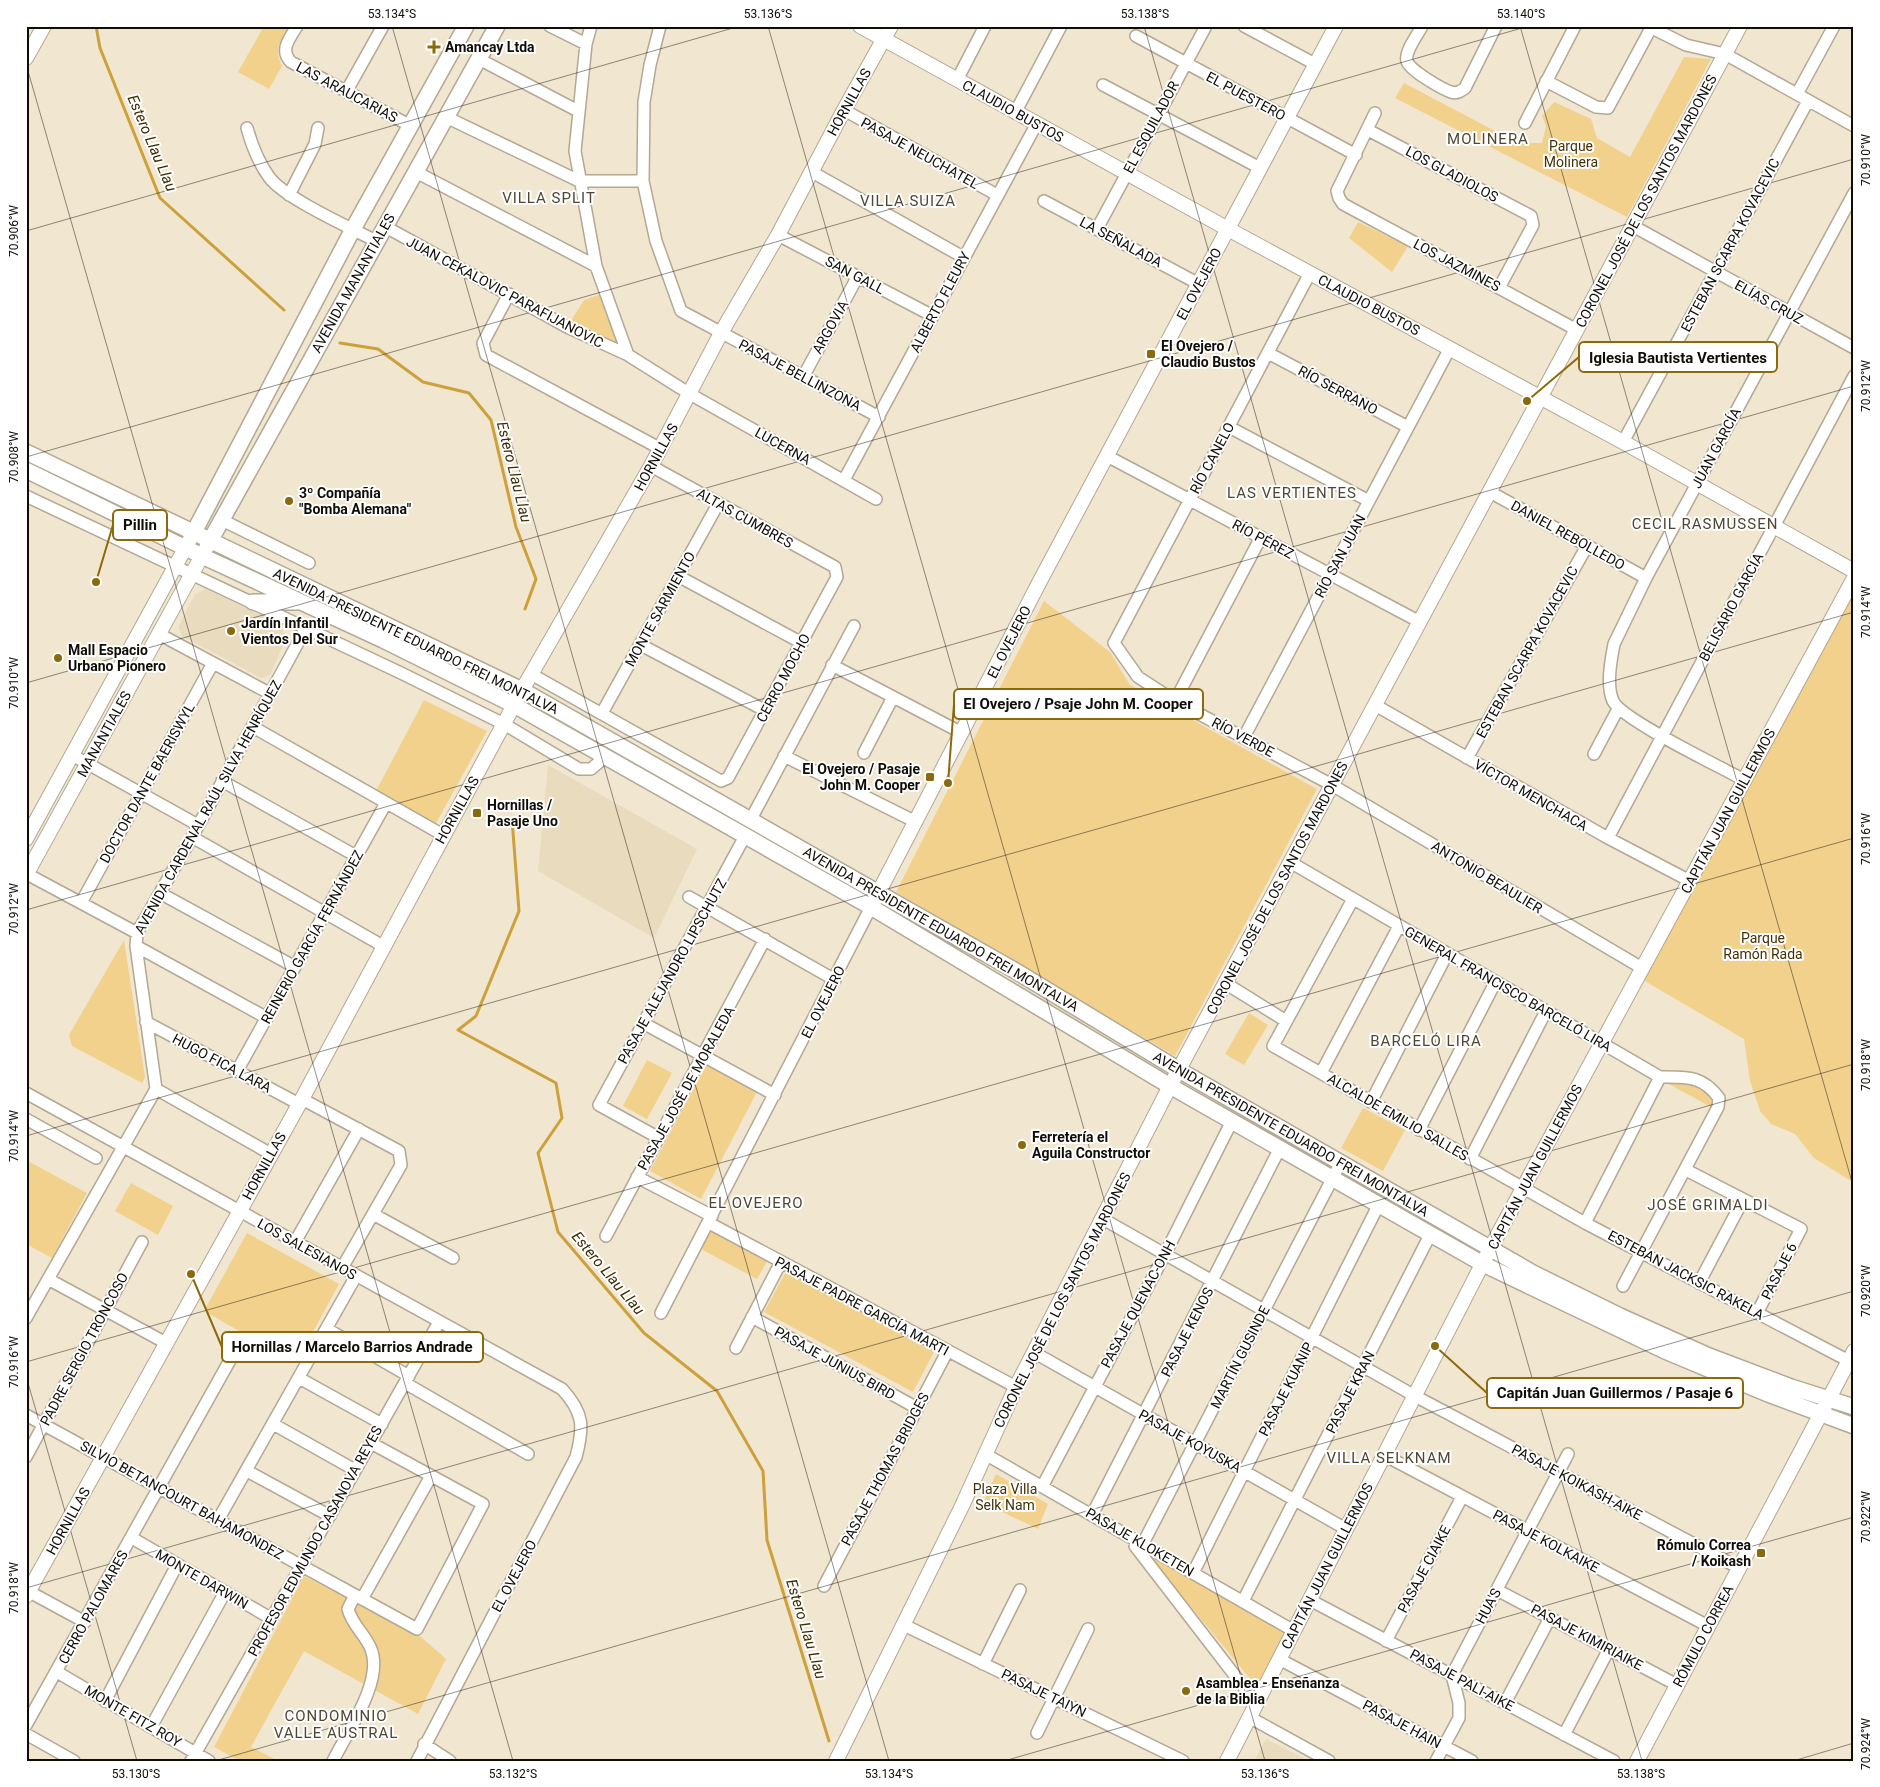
<svg xmlns="http://www.w3.org/2000/svg" width="1880" height="1787" viewBox="0 0 1880 1787" font-family="Roboto,sans-serif">
  <rect width="100%" height="100%" fill="#f1e6d0"/>
  <path fill="#e9dbbe" d="M206 589 281 625 286 639 270 675 261 678 182 636 178 627 195 594Z
    M548 765 697 849 654 938 538 871Z
    M1266 1739 1309 1761H1254Z"/>
  <path fill="#f2d18d" d="M264 26H288C280 41 274 49 282 66L269 89 238 72Z
    M1684 57 1711 59 1627 217 1395 98 1404 83 1518 143H1542L1546 126 1542 116 1554 102 1591 119 1597 138 1630 157Z
    M1358 222 1408 246 1392 272 1349 238Z
    M601 294 618 341 614 346 571 321 584 300Z
    M1854 592V1183L1814 1158 1795 1134 1771 1124 1760 1111 1750 1081 1744 1039 1643 980Z
    M1044 601 1110 652 1130 685 1317 789 1175 1056 896 892Z
    M424 700 487 731 435 825 375 793Z
    M124 940 145 1077 142 1083 72 1046 69 1035Z
    M1249 1013 1268 1025 1244 1065 1225 1054Z
    M647 1060 672 1073 647 1119 623 1106Z
    M706 1065 757 1092 701 1199 650 1171Z
    M1690 1082 1713 1096 1711 1107 1667 1083Z
    M1363 1108 1405 1130 1383 1171 1341 1148Z
    M26 1160 87 1193 52 1258 26 1244Z
    M131 1183 173 1206 158 1235 115 1211Z
    M711 1229 768 1260 757 1279 701 1249Z
    M247 1233 339 1284 296 1363 204 1311Z
    M787 1270 935 1350 913 1392 764 1312Z
    M996 1474 1048 1504 1038 1529 983 1503Z
    M1145 1551 1294 1634 1261 1692Z
    M304 1576 420 1636 446 1659 418 1714 304 1651 251 1747 278 1761H240L214 1747Z"/>
  <g fill="none" stroke-linecap="round" stroke-linejoin="round">
    <path stroke="#cca13c" stroke-width="3" d="M96 26 100 48 160 198 284 310
      M340 343 378 349 423 382 469 393 491 420 516 527 536 579 525 609
      M512 819 519 911 476 1016 458 1030 556 1083 562 1118 538 1153 558 1232 644 1333 717 1391 763 1471 767 1540 829 1741"/>
    <g stroke="#b2a893" stroke-width="14">
      <path id="minor" d="M297 26C290 38 279 50 291 62L411 126
        M550 26 586 44
        M591 26 586 44 575 151 596 266 628 355 690 394 876 499
        M660 26 650 65 644 102 643 181 656 241 681 311 879 417
        M1244 26 1315 64
        M1422 26C1418 35 1404 52 1407 61 1409 70 1442 89 1451 92 1457 94 1461 91 1465 88L1496 26
        M1648 26 1686 45 1725 54 1854 126
        M1136 36 1356 155
        M479 59 578 111
        M957 80 985 26
        M1546 81 1596 107 1608 108 1651 28
        M1103 85 1260 168
        M346 92 383 26
        M1797 94 1834 26
        M844 110 997 195
        M1015 113 1061 26
        M1375 113 1337 191 1339 198 1343 204 1577 330
        M446 117 579 181H643
        M1525 123 1575 26
        M247 128C252 146 258 162 269 177 284 198 351 228 376 241
        M1368 130 1531 216 1533 225 1499 288
        M416 172 596 266
        M812 172 963 257
        M289 195 315 144 318 128
        M1044 201 1199 284
        M384 226 569 328 628 355
        M1633 226 1854 348
        M1097 229 1206 26
        M778 235 933 316
        M1310 273 1114 643 1138 677 1175 701 1332 785 1642 968
        M509 294 483 343 486 355 661 449
        M1268 353 1408 427
        M803 377 858 276
        M1229 427 1369 501
        M1623 442 1808 101
        M1107 456 1420 622
        M844 480 1036 125
        M1490 492 1646 578
        M26 496 401 673 504 724 579 769H591L605 757
        M222 520 309 563
        M678 576 802 643
        M159 634 271 694
        M641 645 766 711
        M832 665 962 733
        M531 674 721 781 728 778 837 577 835 567 651 466
        M1175 701 1261 537
        M1375 705 1608 838 1690 881
        M602 713 718 504
        M253 727 443 835
        M1244 737 1450 348
        M864 753 893 697
        M1594 754 1618 709
        M72 755 198 825
        M784 756 916 822
        M1467 758 1587 546
        M1744 780C1721 767 1622 720 1613 701 1606 685 1611 660 1614 644L1646 578 1854 193
        M222 781 356 856
        M751 819 854 626
        M192 837 383 946
        M1608 838 1854 376
        M1290 862 1660 1077C1686 1077 1702 1075 1719 1098L1718 1107 1623 1286
        M27 874 137 933
        M160 893 295 967
        M689 897 835 980
        M1353 899 1273 1046 1585 1223 1849 1361
        M81 903 213 663
        M136 946 267 1018
        M1225 983 1286 1021
        M146 1022 299 1104
        M643 1023 775 1095
        M237 1071 386 803
        M1321 1073 1399 926
        M156 1089 271 1154
        M26 1093 562 1389C584 1413 584 1427 576 1457L417 1761
        M302 1099 399 1151 401 1165 342 1268
        M1371 1102 1447 954
        M26 1119 96 1158
        M1419 1130 1495 983
        M659 1138 599 1105 745 836
        M1470 1159 1546 1011
        M1686 1170 1801 1229 1757 1313
        M637 1177 712 1216
        M373 1214 453 1258
        M1103 1219 1415 1396 1739 1568
        M709 1223 1016 1387
        M1585 1223 1660 1077
        M606 1236 765 939
        M295 1242 359 1129
        M48 1279 166 1343
        M1699 1283 1743 1200
        M661 1313 871 907
        M752 1317 917 1408
        M26 1318 156 1089 136 946 137 933 192 837 306 628
        M327 1329 409 1376
        M736 1348 781 1262
        M1035 1353 1346 1529
        M299 1378 382 1424
        M405 1383 528 1454
        M26 1415 417 1629 483 1504 371 1443
        M273 1424 355 1470
        M985 1454 1294 1631
        M1384 1455 1708 1626
        M26 1457 142 1242
        M247 1471 330 1516
        M1042 1487 1165 1254 1232 1121
        M1092 1515 1280 1148
        M218 1520 356 1276
        M132 1538 272 1619
        M1135 1546 1256 1703
        M1139 1551 1341 1162
        M1193 1573 1378 1206
        M824 1586 947 1352
        M26 1590 85 1622
        M1497 1590 1677 1685
        M362 1599 431 1476
        M1310 1600 1614 1761
        M1243 1601 1430 1235
        M904 1625 1183 1761
        M1386 1641 1462 1497
        M1279 1659 1472 1761
        M983 1664 1020 1590
        M57 1672 209 1761
        M105 1701 177 1565
        M1505 1703 1550 1618
        M1249 1717 1329 1761
        M26 1725 239 1344
        M151 1727 225 1592
        M1037 1733 1088 1629
        M26 1734 74 1761
        M1564 1735 1609 1649
        M424 1744 450 1761
        M191 1761 439 1322
        M333 1761C347 1732 384 1681 371 1649 365 1634 352 1625 348 1609L355 1595
        M1436 1761 1459 1718V1703L1452 1675 1568 1454"/>
    </g>
    <g stroke="#b2a893" stroke-width="16">
      <path id="tertiary" d="M860 26 1228 229 1623 442 1854 571
        M26 58 44 26
        M26 839 194 532
        M26 875 210 541
        M871 907 1040 581 1336 26
        M26 1596 302 1099 522 690 651 466 721 333 778 235 844 110 891 26
        M836 1761 962 1506 1016 1387 1170 1086 1740 26
        M1227 1761 1490 1249 1854 578
        M1637 1761 1854 1351"/>
    </g>
    <g stroke="#b2a893" stroke-width="18">
      <path id="secondary" d="M26 452 522 690 1014 970 1179 1070 1533 1273 1620 1316 1709 1356 1791 1387 1854 1407
        M26 470 202 556 383 640 514 705 871 907 1170 1086 1483 1264 1665 1351 1768 1394 1854 1426
        M194 532 353 229 466 26
        M210 541 497 26
        M253 602H297"/>
    </g>
    <use href="#minor" stroke="#fff" stroke-width="11"/>
    <use href="#tertiary" stroke="#fff" stroke-width="14"/>
    <use href="#secondary" stroke="#fff" stroke-width="15"/>
  </g>
  <path fill="none" stroke="#100c06" stroke-width="1" stroke-opacity="0.45" d="M392 26 889 1761M768 26 1265 1761M1144 26 1642 1761M1520 26 1854 1189M26 64 513 1761M26 231 740 26M26 457 1529 26M26 683 1854 159M26 910 1854 386M26 1136 1854 612M26 1362 1854 838M26 1376 137 1761M26 1588 1854 1064M215 1761 1854 1291M1004 1761 1854 1517M1793 1761 1854 1743"/>
  <g fill="#8c690b" stroke="#fff" stroke-width="2">
    <path d="M431.5 39.5h5v5h5v5h-5v5h-5v-5h-5v-5h5z"/>
    <rect x="1146" y="349" width="10" height="10" rx="2.5"/>
    <circle cx="289" cy="501" r="5"/>
    <circle cx="231" cy="631" r="5"/>
    <circle cx="58" cy="658" r="5"/>
    <rect x="925" y="772" width="10" height="10" rx="2.5"/>
    <rect x="472" y="808" width="10" height="10" rx="2.5"/>
    <circle cx="1022" cy="1145" r="5"/>
    <rect x="1756" y="1548" width="10" height="10" rx="2.5"/>
    <circle cx="1186" cy="1691" r="5"/>
  </g>
  <g text-anchor="middle" stroke-width="4" stroke-linejoin="round" paint-order="stroke">
    <g font-size="14" font-weight="bold" fill="#100c06" stroke="#fff" text-anchor="start">
      <text x="445" y="52">Amancay Ltda</text>
      <text x="1161" y="351">El Ovejero /<tspan x="1161" dy="16">Claudio Bustos</tspan></text>
      <text x="299" y="498">3º Compañía<tspan x="299" dy="16">"Bomba Alemana"</tspan></text>
      <text x="241" y="628">Jardín Infantil<tspan x="241" dy="16">Vientos Del Sur</tspan></text>
      <text x="68" y="655">Mall Espacio<tspan x="68" dy="16">Urbano Pionero</tspan></text>
      <text x="920" y="774" text-anchor="end">El Ovejero / Pasaje<tspan x="920" dy="16">John M. Cooper</tspan></text>
      <text x="487" y="810">Hornillas /<tspan x="487" dy="16">Pasaje Uno</tspan></text>
      <text x="1032" y="1142">Ferretería el<tspan x="1032" dy="16">Aguila Constructor</tspan></text>
      <text x="1751" y="1550" text-anchor="end">Rómulo Correa<tspan x="1751" dy="16">/ Koikash</tspan></text>
      <text x="1196" y="1688">Asamblea - Enseñanza<tspan x="1196" dy="16">de la Biblia</tspan></text>
    </g>
    <g font-size="14" fill="#100c06" stroke="#fff">
      <text transform="translate(347 92) rotate(28)" y="5">LAS ARAUCARIAS</text>
      <text transform="translate(1246 96) rotate(28)" y="5">EL PUESTERO</text>
      <text transform="translate(849 102) rotate(-61)" y="5">HORNILLAS</text>
      <text transform="translate(1013 111) rotate(29)" y="5">CLAUDIO BUSTOS</text>
      <text transform="translate(1151 127) rotate(-62)" y="5">EL ESQUILADOR</text>
      <text transform="translate(920 153) rotate(29)" y="5">PASAJE NEUCHATEL</text>
      <text transform="translate(1452 174) rotate(28)" y="5">LOS GLADIOLOS</text>
      <text transform="translate(1646 201) rotate(-62)" y="5">CORONEL JOSÉ DE LOS SANTOS MARDONES</text>
      <text transform="translate(1121 242) rotate(28)" y="5">LA SEÑALADA</text>
      <text transform="translate(1730 245) rotate(-62)" y="5">ESTEBAN SCARPA KOVACEVIC</text>
      <text transform="translate(1457 265) rotate(28)" y="5">LOS JAZMINES</text>
      <text transform="translate(855 275) rotate(28)" y="5">SAN GALL</text>
      <text transform="translate(353 283) rotate(-61)" y="5">AVENIDA MANANTIALES</text>
      <text transform="translate(1199 284) rotate(-62)" y="5">EL OVEJERO</text>
      <text transform="translate(505 292) rotate(28)" y="5">JUAN CEKALOVIC PARAFIJANOVIC</text>
      <text transform="translate(940 302) rotate(-62)" y="5">ALBERTO FLEURY</text>
      <text transform="translate(1769 302) rotate(29)" y="5">ELÍAS CRUZ</text>
      <text transform="translate(1369 305) rotate(28)" y="5">CLAUDIO BUSTOS</text>
      <text transform="translate(830 327) rotate(-61)" y="5">ARGOVIA</text>
      <text transform="translate(800 375) rotate(28)" y="5">PASAJE BELLINZONA</text>
      <text transform="translate(1338 390) rotate(28)" y="5">RÍO SERRANO</text>
      <text transform="translate(783 446) rotate(29)" y="5">LUCERNA</text>
      <text transform="translate(1716 448) rotate(-62)" y="5">JUAN GARCÍA</text>
      <text transform="translate(656 457) rotate(-61)" y="5">HORNILLAS</text>
      <text transform="translate(1212 458) rotate(-62)" y="5">RÍO CANELO</text>
      <text transform="translate(745 518) rotate(29)" y="5">ALTAS CUMBRES</text>
      <text transform="translate(1568 535) rotate(29)" y="5">DANIEL REBOLLEDO</text>
      <text transform="translate(1263 539) rotate(28)" y="5">RÍO PÉREZ</text>
      <text transform="translate(1340 556) rotate(-62)" y="5">RÍO SAN JUAN</text>
      <text transform="translate(1731 607) rotate(-62)" y="5">BELISARIO GARCÍA</text>
      <text transform="translate(660 609) rotate(-61)" y="5">MONTE SARMIENTO</text>
      <text transform="translate(416 641) rotate(26)" y="5">AVENIDA PRESIDENTE EDUARDO FREI MONTALVA</text>
      <text transform="translate(1009 642) rotate(-63)" y="5">EL OVEJERO</text>
      <text transform="translate(1527 652) rotate(-61)" y="5">ESTEBAN SCARPA KOVACEVIC</text>
      <text transform="translate(783 678) rotate(-62)" y="5">CERRO MOCHO</text>
      <text transform="translate(104 734) rotate(-61)" y="5">MANANTIALES</text>
      <text transform="translate(1243 737) rotate(28)" y="5">RÍO VERDE</text>
      <text transform="translate(147 783) rotate(-61)" y="5">DOCTOR DANTE BAERISWYL</text>
      <text transform="translate(1531 795) rotate(30)" y="5">VÍCTOR MENCHACA</text>
      <text transform="translate(208 807) rotate(-61)" y="5">AVENIDA CARDENAL RAÚL SILVA HENRÍQUEZ</text>
      <text transform="translate(457 810) rotate(-61)" y="5">HORNILLAS</text>
      <text transform="translate(1728 811) rotate(-62)" y="5">CAPITÁN JUAN GUILLERMOS</text>
      <text transform="translate(1487 877) rotate(31)" y="5">ANTONIO BEAULIER</text>
      <text transform="translate(1277 888) rotate(-62)" y="5">CORONEL JOSÉ DE LOS SANTOS MARDONES</text>
      <text transform="translate(941 929) rotate(30)" y="5">AVENIDA PRESIDENTE EDUARDO FREI MONTALVA</text>
      <text transform="translate(312 937) rotate(-61)" y="5">REINERIO GARCÍA FERNÁNDEZ</text>
      <text transform="translate(672 971) rotate(-61)" y="5">PASAJE ALEJANDRO LIPSCHUTZ</text>
      <text transform="translate(1508 989) rotate(30)" y="5">GENERAL FRANCISCO BARCELÓ LIRA</text>
      <text transform="translate(823 1002) rotate(-63)" y="5">EL OVEJERO</text>
      <text transform="translate(222 1063) rotate(28)" y="5">HUGO FICA LARA</text>
      <text transform="translate(686 1088) rotate(-61)" y="5">PASAJE JOSÉ DE MORALEDA</text>
      <text transform="translate(1398 1117) rotate(30)" y="5">ALCALDE EMILIO SALLES</text>
      <text transform="translate(1291 1134) rotate(30)" y="5">AVENIDA PRESIDENTE EDUARDO FREI MONTALVA</text>
      <text transform="translate(264 1166) rotate(-61)" y="5">HORNILLAS</text>
      <text transform="translate(1535 1167) rotate(-62)" y="5">CAPITÁN JUAN GUILLERMOS</text>
      <text transform="translate(307 1249) rotate(29)" y="5">LOS SALESIANOS</text>
      <text transform="translate(1779 1271) rotate(-63)" y="5">PASAJE 6</text>
      <text transform="translate(1686 1275) rotate(28)" y="5">ESTEBAN JACKSIC RAKELA</text>
      <text transform="translate(1062 1300) rotate(-63)" y="5">CORONEL JOSÉ DE LOS SANTOS MARDONES</text>
      <text transform="translate(1138 1304) rotate(-62)" y="5">PASAJE QUENAC-ONH</text>
      <text transform="translate(862 1306) rotate(28)" y="5">PASAJE PADRE GARCÍA MARTI</text>
      <text transform="translate(1187 1332) rotate(-63)" y="5">PASAJE KENOS</text>
      <text transform="translate(84 1349) rotate(-62)" y="5">PADRE SERGIO TRONCOSO</text>
      <text transform="translate(1240 1357) rotate(-63)" y="5">MARTÍN GUSINDE</text>
      <text transform="translate(835 1363) rotate(29)" y="5">PASAJE JUNIUS BIRD</text>
      <text transform="translate(1286 1389) rotate(-63)" y="5">PASAJE KUANIP</text>
      <text transform="translate(1350 1392) rotate(-63)" y="5">PASAJE KRAN</text>
      <text transform="translate(1190 1441) rotate(29)" y="5">PASAJE KOYUSKA</text>
      <text transform="translate(885 1469) rotate(-62)" y="5">PASAJE THOMAS BRIDGES</text>
      <text transform="translate(1577 1482) rotate(28)" y="5">PASAJE KOIKASH-AIKE</text>
      <text transform="translate(182 1500) rotate(29)" y="5">SILVIO BETANCOURT BAHAMONDEZ</text>
      <text transform="translate(68 1521) rotate(-61)" y="5">HORNILLAS</text>
      <text transform="translate(315 1541) rotate(-61)" y="5">PROFESOR EDMUNDO CASANOVA REYES</text>
      <text transform="translate(1546 1541) rotate(28)" y="5">PASAJE KOLKAIKE</text>
      <text transform="translate(1140 1542) rotate(30)" y="5">PASAJE KLOKETEN</text>
      <text transform="translate(1327 1566) rotate(-63)" y="5">CAPITÁN JUAN GUILLERMOS</text>
      <text transform="translate(1424 1569) rotate(-62)" y="5">PASAJE CIAIKE</text>
      <text transform="translate(514 1576) rotate(-62)" y="5">EL OVEJERO</text>
      <text transform="translate(202 1579) rotate(30)" y="5">MONTE DARWIN</text>
      <text transform="translate(1488 1606) rotate(-62)" y="5">HUA'S</text>
      <text transform="translate(93 1607) rotate(-61)" y="5">CERRO PALOMARES</text>
      <text transform="translate(1703 1636) rotate(-62)" y="5">RÓMULO CORREA</text>
      <text transform="translate(1587 1637) rotate(28)" y="5">PASAJE KIMIRIAIKE</text>
      <text transform="translate(1462 1680) rotate(28)" y="5">PASAJE PALI-AIKE</text>
      <text transform="translate(1044 1693) rotate(26)" y="5">PASAJE TAIYN</text>
      <text transform="translate(133 1716) rotate(30)" y="5">MONTE FITZ ROY</text>
      <text transform="translate(1402 1724) rotate(28)" y="5">PASAJE HAIN</text>
    </g>
    <g font-size="14" fill="#433105" stroke="#fff">
      <text x="1571" y="151">Parque<tspan x="1571" dy="16">Molinera</tspan></text>
      <text x="1763" y="943">Parque<tspan x="1763" dy="16">Ramón Rada</tspan></text>
      <text x="1005" y="1494">Plaza Villa<tspan x="1005" dy="16">Selk Nam</tspan></text>
    </g>
    <g font-size="15" letter-spacing="1" fill="#4f4633" stroke="#fff">
      <text x="1488" y="144">MOLINERA</text>
      <text x="549" y="203">VILLA SPLIT</text>
      <text x="908" y="206">VILLA SUIZA</text>
      <text x="1292" y="498">LAS VERTIENTES</text>
      <text x="1705" y="529">CECIL RASMUSSEN</text>
      <text x="1426" y="1046">BARCELÓ LIRA</text>
      <text x="756" y="1208">EL OVEJERO</text>
      <text x="1708" y="1210">JOSÉ GRIMALDI</text>
      <text x="1389" y="1463">VILLA SELKNAM</text>
      <text x="336" y="1721">CONDOMINIO<tspan x="336" dy="17">VALLE AUSTRAL</tspan></text>
    </g>
    <g font-size="15" font-style="italic" fill="#3d2b00" stroke="#fff">
      <text transform="translate(152 143) rotate(67)" y="5">Estero Llau Llau</text>
      <text transform="translate(514 472) rotate(76)" y="5">Estero Llau Llau</text>
      <text transform="translate(608 1273) rotate(50)" y="5">Estero Llau Llau</text>
      <text transform="translate(806 1629) rotate(73)" y="5">Estero Llau Llau</text>
    </g>
  </g>
  <path fill="none" stroke="#8c690b" stroke-width="2" d="M1527 401L1579 357M96 582L113 525M948 783L954 704M191 1274L222 1347M1435 1346L1487 1393"/>
  <g fill="#8c690b" stroke="#fff" stroke-width="2">
    <circle cx="1527" cy="401" r="5"/>
    <circle cx="96" cy="582" r="5"/>
    <circle cx="948" cy="783" r="5"/>
    <circle cx="191" cy="1274" r="5"/>
    <circle cx="1435" cy="1346" r="5"/>
  </g>
  <g fill="#fff" stroke="#8c690b" stroke-width="2">
    <rect x="1579" y="342" width="198" height="30" rx="5"/>
    <rect x="113" y="510" width="54" height="30" rx="5"/>
    <rect x="954" y="689" width="249" height="30" rx="5"/>
    <rect x="222" y="1332" width="261" height="30" rx="5"/>
    <rect x="1487" y="1378" width="256" height="30" rx="5"/>
  </g>
  <g font-size="15" text-anchor="middle" font-weight="bold" fill="#100c06">
    <text x="1678" y="363">Iglesia Bautista Vertientes</text>
    <text x="140" y="530">Pillin</text>
    <text x="1078" y="709">El Ovejero / Psaje John M. Cooper</text>
    <text x="352" y="1352">Hornillas / Marcelo Barrios Andrade</text>
    <text x="1615" y="1398">Capitán Juan Guillermos / Pasaje 6</text>
  </g>
  <rect width="1880" height="1787" fill="none" stroke="#ffffff" stroke-width="55"/>
  <rect x="28" y="28" width="1824" height="1732" fill="none" stroke="#100c06" stroke-width="2"/>
  <g font-size="12" text-anchor="middle" fill="#100c06">
    <text x="392" y="18">53.134°S</text>
    <text x="768" y="18">53.136°S</text>
    <text x="1145" y="18">53.138°S</text>
    <text x="1521" y="18">53.140°S</text>
    <text transform="translate(1866 160) rotate(-90)" y="4">70.910°W</text>
    <text transform="translate(14 231) rotate(-90)" y="4">70.906°W</text>
    <text transform="translate(1866 386) rotate(-90)" y="4">70.912°W</text>
    <text transform="translate(14 457) rotate(-90)" y="4">70.908°W</text>
    <text transform="translate(1866 612) rotate(-90)" y="4">70.914°W</text>
    <text transform="translate(14 683) rotate(-90)" y="4">70.910°W</text>
    <text transform="translate(1866 839) rotate(-90)" y="4">70.916°W</text>
    <text transform="translate(14 909) rotate(-90)" y="4">70.912°W</text>
    <text transform="translate(1866 1065) rotate(-90)" y="4">70.918°W</text>
    <text transform="translate(14 1136) rotate(-90)" y="4">70.914°W</text>
    <text transform="translate(1866 1291) rotate(-90)" y="4">70.920°W</text>
    <text transform="translate(14 1362) rotate(-90)" y="4">70.916°W</text>
    <text transform="translate(1866 1517) rotate(-90)" y="4">70.922°W</text>
    <text transform="translate(14 1588) rotate(-90)" y="4">70.918°W</text>
    <text transform="translate(1866 1744) rotate(-90)" y="4">70.924°W</text>
    <text x="136" y="1778">53.130°S</text>
    <text x="513" y="1778">53.132°S</text>
    <text x="889" y="1778">53.134°S</text>
    <text x="1265" y="1778">53.136°S</text>
    <text x="1641" y="1778">53.138°S</text>
  </g>
</svg>
